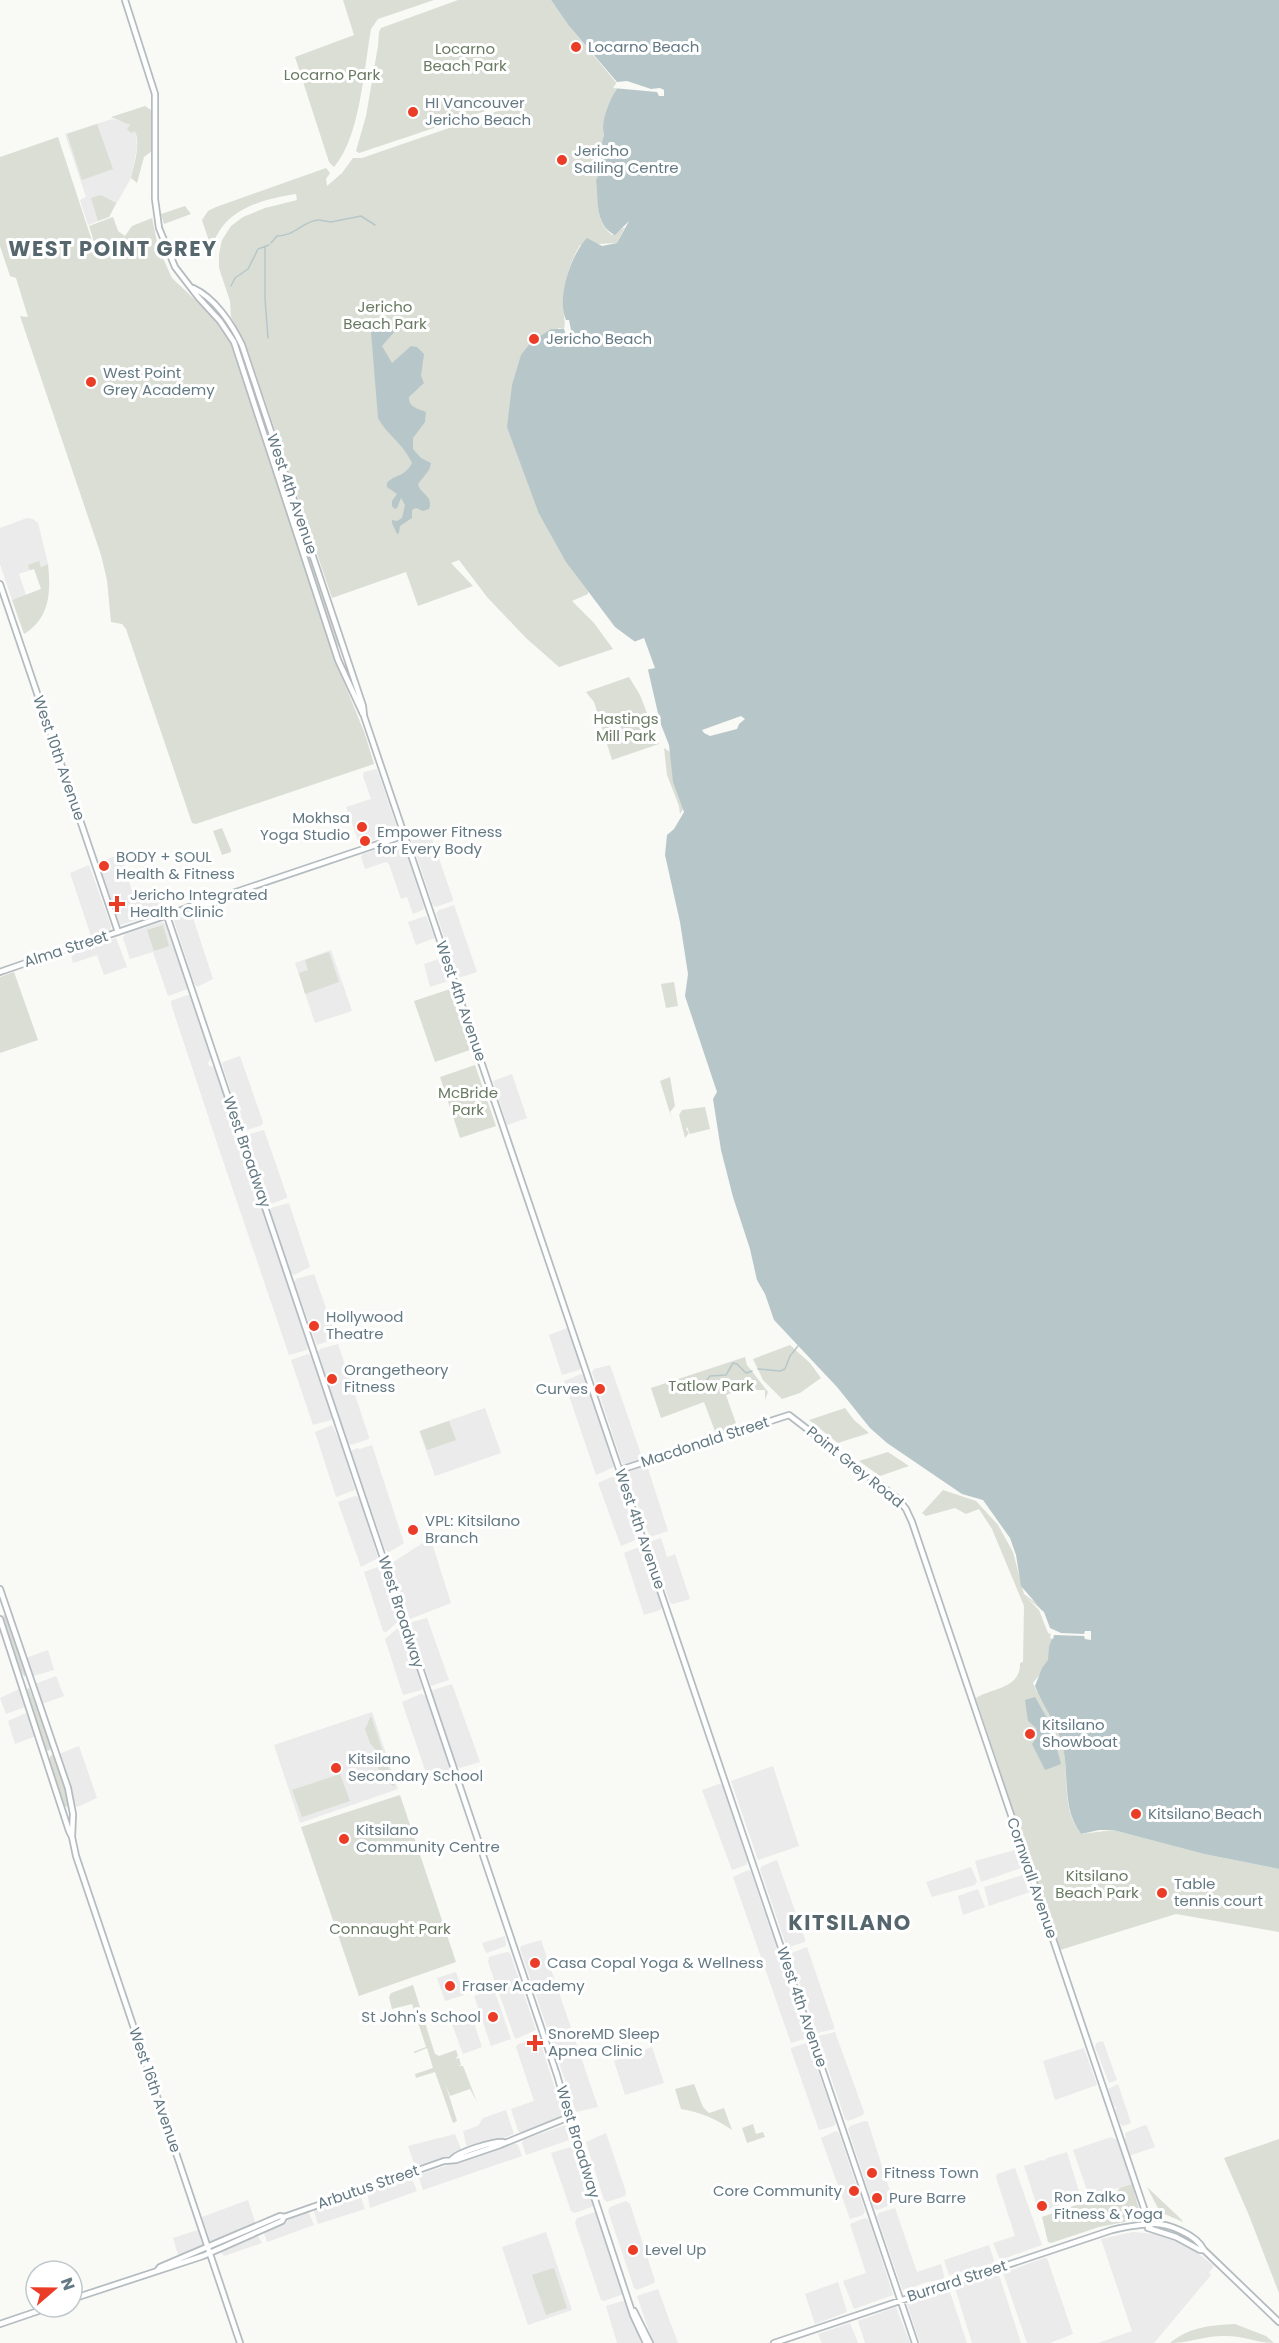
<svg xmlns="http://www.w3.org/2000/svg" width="1279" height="2343" viewBox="0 0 1279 2343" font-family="Poppins,sans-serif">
  <rect width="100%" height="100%" fill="#f9f9f6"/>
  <path fill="#eaebea" d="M112 119 126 122 136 132 137 147 131 178 109 217 88 225 80 200 86 197 65 134Z
    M27 518 33 519 38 523 48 564 19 574 26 595 12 600 0 564V528Z
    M377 769 398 831 360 845 346 807 371 799 363 776 364 772Z
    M429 830 453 899V901L436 907 433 905 411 839 414 835Z
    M399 842 403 843 424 907 423 910 413 914 407 897 401 899 389 864 386 862 365 869 361 857 363 854Z
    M118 855 121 857 134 897 156 890 162 909 160 913 120 925 100 867 102 861Z
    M89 865 111 926 110 930 91 936 70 873Z
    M454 905 477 972 461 977 457 975 436 913 439 910Z
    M191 912 213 979 197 987 194 983 174 921 175 917Z
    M426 916 435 938 416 945 408 922Z
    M162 922 166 924 188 989 168 996 153 952 130 959 123 938 125 934Z
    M116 938 127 967 104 975 97 955 73 963 71 955 72 952Z
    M331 950 352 1011 315 1023 295 963Z
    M442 958 448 981 430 987 424 964Z
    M187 995 191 996 211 1058 208 1063 209 1066 214 1067 256 1190 308 1346 307 1350 289 1355 218 1146 171 1004V1001Z
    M240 1056 263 1122 262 1125 247 1130 243 1128 222 1064 223 1062Z
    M512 1074 527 1118 507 1125 493 1081Z
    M264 1130 287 1196V1198L271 1204 267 1202 246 1138 247 1135Z
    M289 1203 310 1267 294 1275 291 1273 270 1211 271 1208Z
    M314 1274 336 1337 335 1339 317 1345 294 1282 296 1279Z
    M567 1328 581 1367 579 1370 562 1375 549 1335Z
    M338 1344 369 1437V1439L351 1445 348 1443 318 1352 320 1349Z
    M308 1354 311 1356 332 1418 331 1420 313 1425 291 1360Z
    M610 1365 642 1457V1459L627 1465 622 1463 592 1372 594 1369Z
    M581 1374 584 1375 614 1467 596 1475 564 1381Z
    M485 1408 501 1453 435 1476 419 1431Z
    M332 1425 341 1444 355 1490 336 1497 315 1432Z
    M372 1445 404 1543 389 1552 385 1550 351 1451 357 1448 360 1449Z
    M647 1465 668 1531 650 1537 626 1474 628 1471Z
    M614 1476 618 1477 638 1539 621 1546 598 1483Z
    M355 1496 359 1497 378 1558 361 1567 338 1502Z
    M661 1538 667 1557 675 1554 690 1599 673 1604 670 1603 650 1544 652 1541Z
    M426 1541 432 1543 451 1603 410 1619 390 1564Z
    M639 1547 642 1549 662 1607 660 1610 644 1615 624 1553Z
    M378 1567 383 1571 400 1620 386 1632 383 1631 364 1572Z
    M427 1618 449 1680 431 1686 410 1626 412 1622Z
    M398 1628H403L422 1688 421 1690 403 1695 385 1639Z
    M48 1650 54 1670 33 1676 26 1658Z
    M56 1676 64 1696 42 1704 35 1684Z
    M452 1684 480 1762 460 1768 457 1766 432 1692 433 1690Z
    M19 1689 25 1707 6 1714 0 1698Z
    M421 1694 426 1696 451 1771 449 1774 428 1779 402 1702Z
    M372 1712 398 1789 300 1823 274 1745Z
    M26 1713 29 1715 36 1736 15 1744 8 1721Z
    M79 1746 97 1798 77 1807 74 1805 59 1754Z
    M773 1766 799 1846 758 1860 731 1781Z
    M719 1784 722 1785 748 1861 746 1865 732 1870 702 1790Z
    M1019 1849 1024 1867 981 1882 975 1861Z
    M777 1860 805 1939V1942L789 1947 786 1945 760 1869 762 1866Z
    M971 1867 977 1881 975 1885 932 1897 926 1882Z
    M748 1870 751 1872 806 2036 804 2039 791 2043 733 1877Z
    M1026 1874 1033 1891 989 1906 984 1887Z
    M978 1889 985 1907 963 1915 958 1896Z
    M505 1936 506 1946 487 1953 485 1951 482 1943Z
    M541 1940 598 2107 576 2112 520 1949 521 1946Z
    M807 1947 834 2026V2029L817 2033 789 1954Z
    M507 1952 510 1953 536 2030 516 2039 514 2036 488 1962 489 1957Z
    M456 1972 464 1995 445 2001 437 1978Z
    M494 1989 511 2039 491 2046 474 1996Z
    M472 2017 482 2047 463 2054 452 2024Z
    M835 2032 864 2112 863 2115 848 2121 845 2119 818 2039 819 2036Z
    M539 2038 564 2117 521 2133 518 2131 511 2109 534 2101 516 2047 518 2044Z
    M1103 2041 1117 2080 1109 2083 1095 2047 1096 2043Z
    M806 2043 809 2045 836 2123 834 2126 819 2130 791 2050V2048Z
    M652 2047 664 2083 625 2095 614 2061Z
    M1084 2048 1097 2085 1055 2100 1043 2061Z
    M1118 2084 1131 2123 1123 2126 1120 2124 1115 2110 1117 2108 1114 2106 1108 2089Z
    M506 2110 514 2134 471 2149 467 2148 463 2131 478 2126 483 2118Z
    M865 2121 868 2122 893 2201V2204L877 2210 874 2208 848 2129 850 2126Z
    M565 2125 568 2127 572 2139 526 2155 522 2143 523 2140Z
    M1145 2125 1147 2126 1155 2147 1129 2156 1124 2139 1126 2138 1125 2133Z
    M836 2131 839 2133 865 2211 863 2215 850 2219 821 2138Z
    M606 2133 626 2192 625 2196 607 2202 604 2200 586 2142Z
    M455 2134 461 2149 460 2152 415 2166 408 2146Z
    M1111 2137 1117 2140 1132 2184 1089 2196 1073 2150Z
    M514 2143 518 2145 522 2156 423 2190 419 2178 421 2174Z
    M574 2146 595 2203 594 2206 575 2213 571 2211 551 2153Z
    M1067 2152 1081 2198 1039 2212 1024 2166 1042 2160 1044 2161 1047 2158Z
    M1015 2168 1042 2245 1000 2260 993 2243 1015 2236 996 2177 997 2174Z
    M408 2178 412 2179 417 2191 370 2208 367 2192Z
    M360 2195 365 2209 318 2224 314 2212 316 2209Z
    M248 2200 256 2225 211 2243 202 2217Z
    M626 2201 630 2204 655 2281 654 2283 637 2290 634 2288 608 2211 610 2207Z
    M895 2208 917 2272 941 2264 944 2276 943 2279 923 2283 905 2291 902 2289 877 2216 879 2213Z
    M306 2212 309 2213 314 2225 267 2242 264 2233 266 2230Z
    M595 2212 599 2214 624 2292 621 2295 604 2301 601 2300 575 2223 577 2218Z
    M865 2218 869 2220 893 2295 854 2309 843 2281 866 2273 850 2224Z
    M198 2230 203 2247 179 2258 173 2238Z
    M546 2232 572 2310 528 2325 502 2247Z
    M1133 2232 1156 2234 1181 2241 1196 2249 1195 2251 1214 2266 1209 2273 1211 2275 1154 2343H1098L1132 2331 1101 2239Z
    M257 2234 262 2243 224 2256 220 2251Z
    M989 2245 994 2260 993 2263 949 2275 944 2260Z
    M1044 2258H1047L1073 2334 1050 2343H1027L1003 2273Z
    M996 2273 999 2275 1021 2343H972L955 2288Z
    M838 2282 847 2312 815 2324 805 2294Z
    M658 2289 670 2322 678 2343H653L637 2296Z
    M947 2290 950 2292 967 2343H920L907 2304Z
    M626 2300 627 2301 641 2343H617L606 2306Z
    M896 2307 910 2343H865L858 2321Z
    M850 2323 858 2343H822L818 2334Z"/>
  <path fill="#daded5" d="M343 0H434L378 19 371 29C364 68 360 138 334 167L329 162 295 57 354 35Z
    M458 0H551L569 26 619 86C611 104 605 120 603 140 601 151 604 163 603 173 602 197 590 217 612 235L625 227 617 243 580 245C569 263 564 284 563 305 563 315 566 320 564 329L558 328 539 514 566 561 588 591V594L572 601 594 623 613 649 559 667 526 638 487 597 459 560 451 563 473 586 418 606 406 572 332 598 246 345 231 317 230 301 219 268V254L222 240 231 226 243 217 265 208 297 200 296 194C270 198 239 205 222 227 218 232 216 238 212 243L209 241 202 220 208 211 216 207 326 168 330 173 326 179 327 186 342 173 353 158H362L513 106 512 102 359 153 356 151 366 116 378 46 379 32 381 28Z
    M145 106 151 110 152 151 144 157 137 183 131 178C134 163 141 145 135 131L131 133 127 129 130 125 111 117Z
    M97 124 113 169 82 180 67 134Z
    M58 137 92 241 89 250H99L91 249 94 242 89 226 113 217 118 231 125 236 132 226 152 218 158 247 172 278 211 315 230 342 334 658 365 734 374 764 196 824 192 823 126 629 122 624 111 622 107 580 101 555 20 316 28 317 16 278 10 276 0 246V157Z
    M101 195 116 203 109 217 98 221 91 198Z
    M185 206 191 214 164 224 161 214Z
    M255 388 308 547 305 548 253 389Z
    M307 556 312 559 340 649 335 642Z
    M39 561 41 567 48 564C51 592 50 618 24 634L12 600 41 589 34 569 30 570 28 565Z
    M629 677 640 695 659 744 612 760 594 702 586 692Z
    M664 748 672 753 685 806 680 814 679 806 667 775Z
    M222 828 231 850V852L222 855 213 831Z
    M163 925 169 946 154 951 147 930Z
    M329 952 339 982 305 994 299 973 308 970 305 960Z
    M14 972 38 1040 0 1053V977Z
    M674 982 678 1006 666 1008 661 984Z
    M450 989 470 1050 435 1062 414 1001Z
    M475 1065 496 1126 460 1138 440 1077Z
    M670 1077 675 1106 670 1112 673 1123 660 1081Z
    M705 1107 710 1129 690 1134 687 1127 686 1129 689 1133 685 1138 679 1115 682 1110Z
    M790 1345 810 1363 821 1378 800 1393 782 1399 763 1380 753 1359Z
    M745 1357 747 1365 768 1392 765 1400V1390H756L754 1385 726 1395 737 1426 716 1434 704 1402 661 1418 651 1388Z
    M845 1408 854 1420 869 1433 838 1443 809 1420Z
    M449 1421 456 1440 427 1450 420 1431Z
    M888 1452 909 1466 880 1476 859 1461Z
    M943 1490 976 1501 998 1525 1013 1552 1024 1594 1040 1606 1053 1631 1051 1660 1033 1683C1041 1704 1056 1719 1062 1742 1070 1773 1060 1807 1081 1834L1113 1830 1204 1854 1279 1869V1932L1176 1914 1060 1950 976 1698C991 1688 1021 1689 1020 1663L1023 1662 1024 1606 992 1529 979 1509 966 1514 955 1508 926 1516 922 1513Z
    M4 1614C12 1621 27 1666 25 1677 18 1669 0 1624 4 1614Z
    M29 1688 52 1746 49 1751 45 1749 27 1689Z
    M371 1716 395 1787 382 1779 377 1765 379 1754 370 1743 365 1729Z
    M51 1755 55 1757 68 1795V1807L64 1806 49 1759Z
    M340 1774 350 1801 302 1817 292 1790Z
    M400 1795 456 1962 359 1996 301 1827Z
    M413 1985 435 2054 439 2056 456 2050 458 2056 455 2059 459 2058 461 2065 458 2066H463L477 2102 470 2089 450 2096 445 2083 457 2121 453 2123 435 2072 416 2078 415 2074 433 2068 427 2048 415 2053 413 2052 426 2047 412 2004 392 2009 389 1997 391 1993Z
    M694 2084 703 2107 709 2113 724 2108 732 2130C716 2119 700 2112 681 2109L675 2089Z
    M753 2124 756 2134 763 2132 765 2137 747 2143 742 2128Z
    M1279 2139V2293L1248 2213 1224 2158Z
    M1132 2184 1141 2217 1140 2219 1099 2227 1051 2243 1048 2242 1042 2217 1119 2190V2188Z
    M1147 2187 1182 2220 1183 2222 1160 2212Z
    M554 2268 567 2308 546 2315 532 2275Z
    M1235 2324 1266 2336 1274 2343C1258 2343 1243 2336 1227 2336 1206 2335 1190 2343 1170 2343 1189 2327 1211 2325 1235 2324Z"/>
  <path fill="#b7c7c9" d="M551 0H1279V1869L1204 1854 1113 1830H1099L1081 1834C1060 1806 1071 1772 1061 1740 1055 1720 1042 1705 1035 1686L1042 1668 1048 1660 1049 1647 1054 1633 1051 1631 1040 1608 1021 1586 1016 1555 1010 1538 983 1500 962 1494 887 1443 870 1428 837 1387 774 1320 765 1294 757 1280 750 1249 733 1197 721 1150 713 1099 717 1092 685 996 688 974 680 922 665 855 667 835 674 829 684 812 673 782 669 745 660 722 646 661 638 644 615 627 566 562 539 514 507 427 512 385 521 355 531 342 551 329H564L568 341 573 340 569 320H566C556 299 571 254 587 238L602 246 617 243 629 221 615 235C594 225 599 200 596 180L599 175 606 172C598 163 601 146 604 134 600 122 611 96 619 86L633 87 624 82H617L569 26Z
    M387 320 397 324 396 330 382 346 392 363 411 346 417 347 424 354 421 376 424 383 409 397C408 407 418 409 426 412L425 422 413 438V449L421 458 431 463 429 470 418 484C420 494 434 496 429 509L423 511 416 508 412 510V518L400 526 399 533 397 534 392 523V520L397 521 402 518 405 505 401 498 397 508 395 509 392 506V501L397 494 387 487V483C396 473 404 478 412 463 402 442 387 435 378 418L371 332 377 323Z
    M1035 1697 1050 1723 1061 1764 1045 1770 1032 1744 1037 1737 1036 1728 1028 1721 1025 1700Z"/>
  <path fill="#f9f9f6" d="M627 81 651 89 660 88 664 90V96H659L657 92 613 88 617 82Z
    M644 638 655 668 646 670 635 646 631 643Z
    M741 716 745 719 739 724 737 729 710 736 704 733 702 730Z
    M1026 1597 1044 1612 1050 1628 1061 1633 1084 1634 1085 1631H1091V1640L1085 1639 1084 1636 1054 1635 1053 1639 1050 1638 1051 1634 1048 1633 1039 1610Z"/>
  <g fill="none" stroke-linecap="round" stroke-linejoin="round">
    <path stroke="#b7c7c9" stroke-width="1.5" d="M319 220 331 222 361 216 375 225
      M271 243 277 236C295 236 303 221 318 220
      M265 247V299L268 338
      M231 286 235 278 248 269 258 249 269 245
      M381 312V313
      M758 1369 780 1371 785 1369 790 1356 798 1346
      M697 1393 710 1376 726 1375 733 1363 737 1364 746 1373 752 1371"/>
    <g stroke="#b4bcc0" stroke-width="8">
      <path id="secondary" d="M125 0 155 94V199L159 228 175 267 198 297 220 321 234 342 338 660 363 714
        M193 288C215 298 232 324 242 345L363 706 364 716 915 2343
        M0 584 118 932
        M200 904C209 905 224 901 230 894
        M167 916 557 2075 578 2148 633 2315 646 2343
        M0 972C59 951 120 932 179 911 194 906 216 892 230 894L405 835
        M620 1470 789 1415 898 1499 906 1509 912 1522 1151 2229
        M0 1589 68 1788 73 1814 72 1837
        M0 1619 69 1831 72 1837 76 1856 240 2343
        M452 2159C459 2152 493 2141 503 2142
        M1148 2228 1176 2237 1200 2250H1204
        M157 2271 160 2267 280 2216 284 2217 444 2161 456 2160 500 2145 569 2117
        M72 2299 203 2256 282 2221 284 2217
        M634 2311 650 2343
        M0 2324 50 2307
        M774 2343 1112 2230C1124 2227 1138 2225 1150 2224 1167 2222 1197 2235 1204 2250L1279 2322"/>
    </g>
    <use href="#secondary" stroke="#fff" stroke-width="4.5"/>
  </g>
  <g fill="#ea3c26" stroke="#fff" stroke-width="2">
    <circle cx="576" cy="47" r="6"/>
    <circle cx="413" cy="112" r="6"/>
    <circle cx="562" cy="160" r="6"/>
    <circle cx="534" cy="339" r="6"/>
    <circle cx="91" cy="382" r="6"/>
    <circle cx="362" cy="827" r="6"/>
    <circle cx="365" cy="841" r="6"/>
    <circle cx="104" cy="866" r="6"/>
    <path d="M114 895h6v6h6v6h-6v6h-6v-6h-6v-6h6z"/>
    <circle cx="314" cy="1326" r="6"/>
    <circle cx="332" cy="1379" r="6"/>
    <circle cx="600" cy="1389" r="6"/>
    <circle cx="413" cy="1530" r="6"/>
    <circle cx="1030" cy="1734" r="6"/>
    <circle cx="336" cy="1768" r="6"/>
    <circle cx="1136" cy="1814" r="6"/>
    <circle cx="344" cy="1839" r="6"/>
    <circle cx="1162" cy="1893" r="6"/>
    <circle cx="535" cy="1963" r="6"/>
    <circle cx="450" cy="1986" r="6"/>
    <circle cx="493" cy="2017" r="6"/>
    <path d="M532 2034h6v6h6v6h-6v6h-6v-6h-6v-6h6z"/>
    <circle cx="872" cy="2173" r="6"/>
    <circle cx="854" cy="2191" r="6"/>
    <circle cx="877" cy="2198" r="6"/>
    <circle cx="1042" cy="2206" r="6"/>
    <circle cx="633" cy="2250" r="6"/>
  </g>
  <g text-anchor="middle" stroke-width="6" stroke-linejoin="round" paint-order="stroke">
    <g font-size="15" fill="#637983" stroke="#fff" text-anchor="start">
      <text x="588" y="52">Locarno Beach</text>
      <text x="425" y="108">HI Vancouver<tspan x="425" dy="17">Jericho Beach</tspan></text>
      <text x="574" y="156">Jericho<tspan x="574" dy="17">Sailing Centre</tspan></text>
      <text x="546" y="344">Jericho Beach</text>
      <text x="103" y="378">West Point<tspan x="103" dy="17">Grey Academy</tspan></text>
      <text x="350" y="823" text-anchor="end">Mokhsa<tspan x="350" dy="17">Yoga Studio</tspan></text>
      <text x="377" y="837">Empower Fitness<tspan x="377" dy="17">for Every Body</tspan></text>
      <text x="116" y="862">BODY + SOUL<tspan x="116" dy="17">Health &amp; Fitness</tspan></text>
      <text x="130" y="900">Jericho Integrated<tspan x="130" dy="17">Health Clinic</tspan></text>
      <text x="326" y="1322">Hollywood<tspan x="326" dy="17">Theatre</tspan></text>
      <text x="344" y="1375">Orangetheory<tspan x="344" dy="17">Fitness</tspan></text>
      <text x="588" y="1394" text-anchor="end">Curves</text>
      <text x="425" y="1526">VPL: Kitsilano<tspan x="425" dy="17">Branch</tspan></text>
      <text x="1042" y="1730">Kitsilano<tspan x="1042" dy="17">Showboat</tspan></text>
      <text x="348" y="1764">Kitsilano<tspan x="348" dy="17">Secondary School</tspan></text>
      <text x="1148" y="1819">Kitsilano Beach</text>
      <text x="356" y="1835">Kitsilano<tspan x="356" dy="17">Community Centre</tspan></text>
      <text x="1174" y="1889">Table<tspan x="1174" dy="17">tennis court</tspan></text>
      <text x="547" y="1968">Casa Copal Yoga &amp; Wellness</text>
      <text x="462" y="1991">Fraser Academy</text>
      <text x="481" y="2022" text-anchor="end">St John's School</text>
      <text x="548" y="2039">SnoreMD Sleep<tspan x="548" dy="17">Apnea Clinic</tspan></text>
      <text x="884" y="2178">Fitness Town</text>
      <text x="842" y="2196" text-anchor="end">Core Community</text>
      <text x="1054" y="2202">Ron Zalko<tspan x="1054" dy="17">Fitness &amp; Yoga</tspan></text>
      <text x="889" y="2203">Pure Barre</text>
      <text x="645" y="2255">Level Up</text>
    </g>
    <g font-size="15" fill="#697a62" stroke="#fff">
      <text x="465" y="54">Locarno<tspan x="465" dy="17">Beach Park</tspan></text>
      <text x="332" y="80">Locarno Park</text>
      <text x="385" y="312">Jericho<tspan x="385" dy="17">Beach Park</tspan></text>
      <text x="626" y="724">Hastings<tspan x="626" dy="17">Mill Park</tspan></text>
      <text x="468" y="1098">McBride<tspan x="468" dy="17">Park</tspan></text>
      <text x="711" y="1391">Tatlow Park</text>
      <text x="1097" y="1881">Kitsilano<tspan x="1097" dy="17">Beach Park</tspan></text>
      <text x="390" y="1934">Connaught Park</text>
    </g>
    <g font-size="15" fill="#637983" stroke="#fff">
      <text transform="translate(292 494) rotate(71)" y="5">West 4th Avenue</text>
      <text transform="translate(59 758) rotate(71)" y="5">West 10th Avenue</text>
      <text transform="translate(66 949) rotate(-18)" y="5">Alma Street</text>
      <text transform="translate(461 1001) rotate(71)" y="5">West 4th Avenue</text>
      <text transform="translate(247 1152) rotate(71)" y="5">West Broadway</text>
      <text transform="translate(705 1442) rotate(-18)" y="5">Macdonald Street</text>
      <text transform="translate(855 1467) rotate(39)" y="5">Point Grey Road</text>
      <text transform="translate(640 1529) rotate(71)" y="5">West 4th Avenue</text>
      <text transform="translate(401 1612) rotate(72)" y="5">West Broadway</text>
      <text transform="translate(1032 1878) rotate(71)" y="5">Cornwall Avenue</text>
      <text transform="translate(802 2007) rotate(71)" y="5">West 4th Avenue</text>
      <text transform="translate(155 2090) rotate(71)" y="5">West 16th Avenue</text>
      <text transform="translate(578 2142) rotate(73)" y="5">West Broadway</text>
      <text transform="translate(368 2187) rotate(-19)" y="5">Arbutus Street</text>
      <text transform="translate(957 2281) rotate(-18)" y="5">Burrard Street</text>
    </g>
    <g font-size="21" font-weight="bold" letter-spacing="1.5" fill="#55666d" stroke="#fff">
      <text x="113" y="256">WEST POINT GREY</text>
      <text x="850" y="1930">KITSILANO</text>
    </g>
  </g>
  <g transform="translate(54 2289) rotate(70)"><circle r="28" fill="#ffffff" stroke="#c1c9cd" stroke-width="1.5"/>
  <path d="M0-4.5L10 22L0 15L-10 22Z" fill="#ea3c26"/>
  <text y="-9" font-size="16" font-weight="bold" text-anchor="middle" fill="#637983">N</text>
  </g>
</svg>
